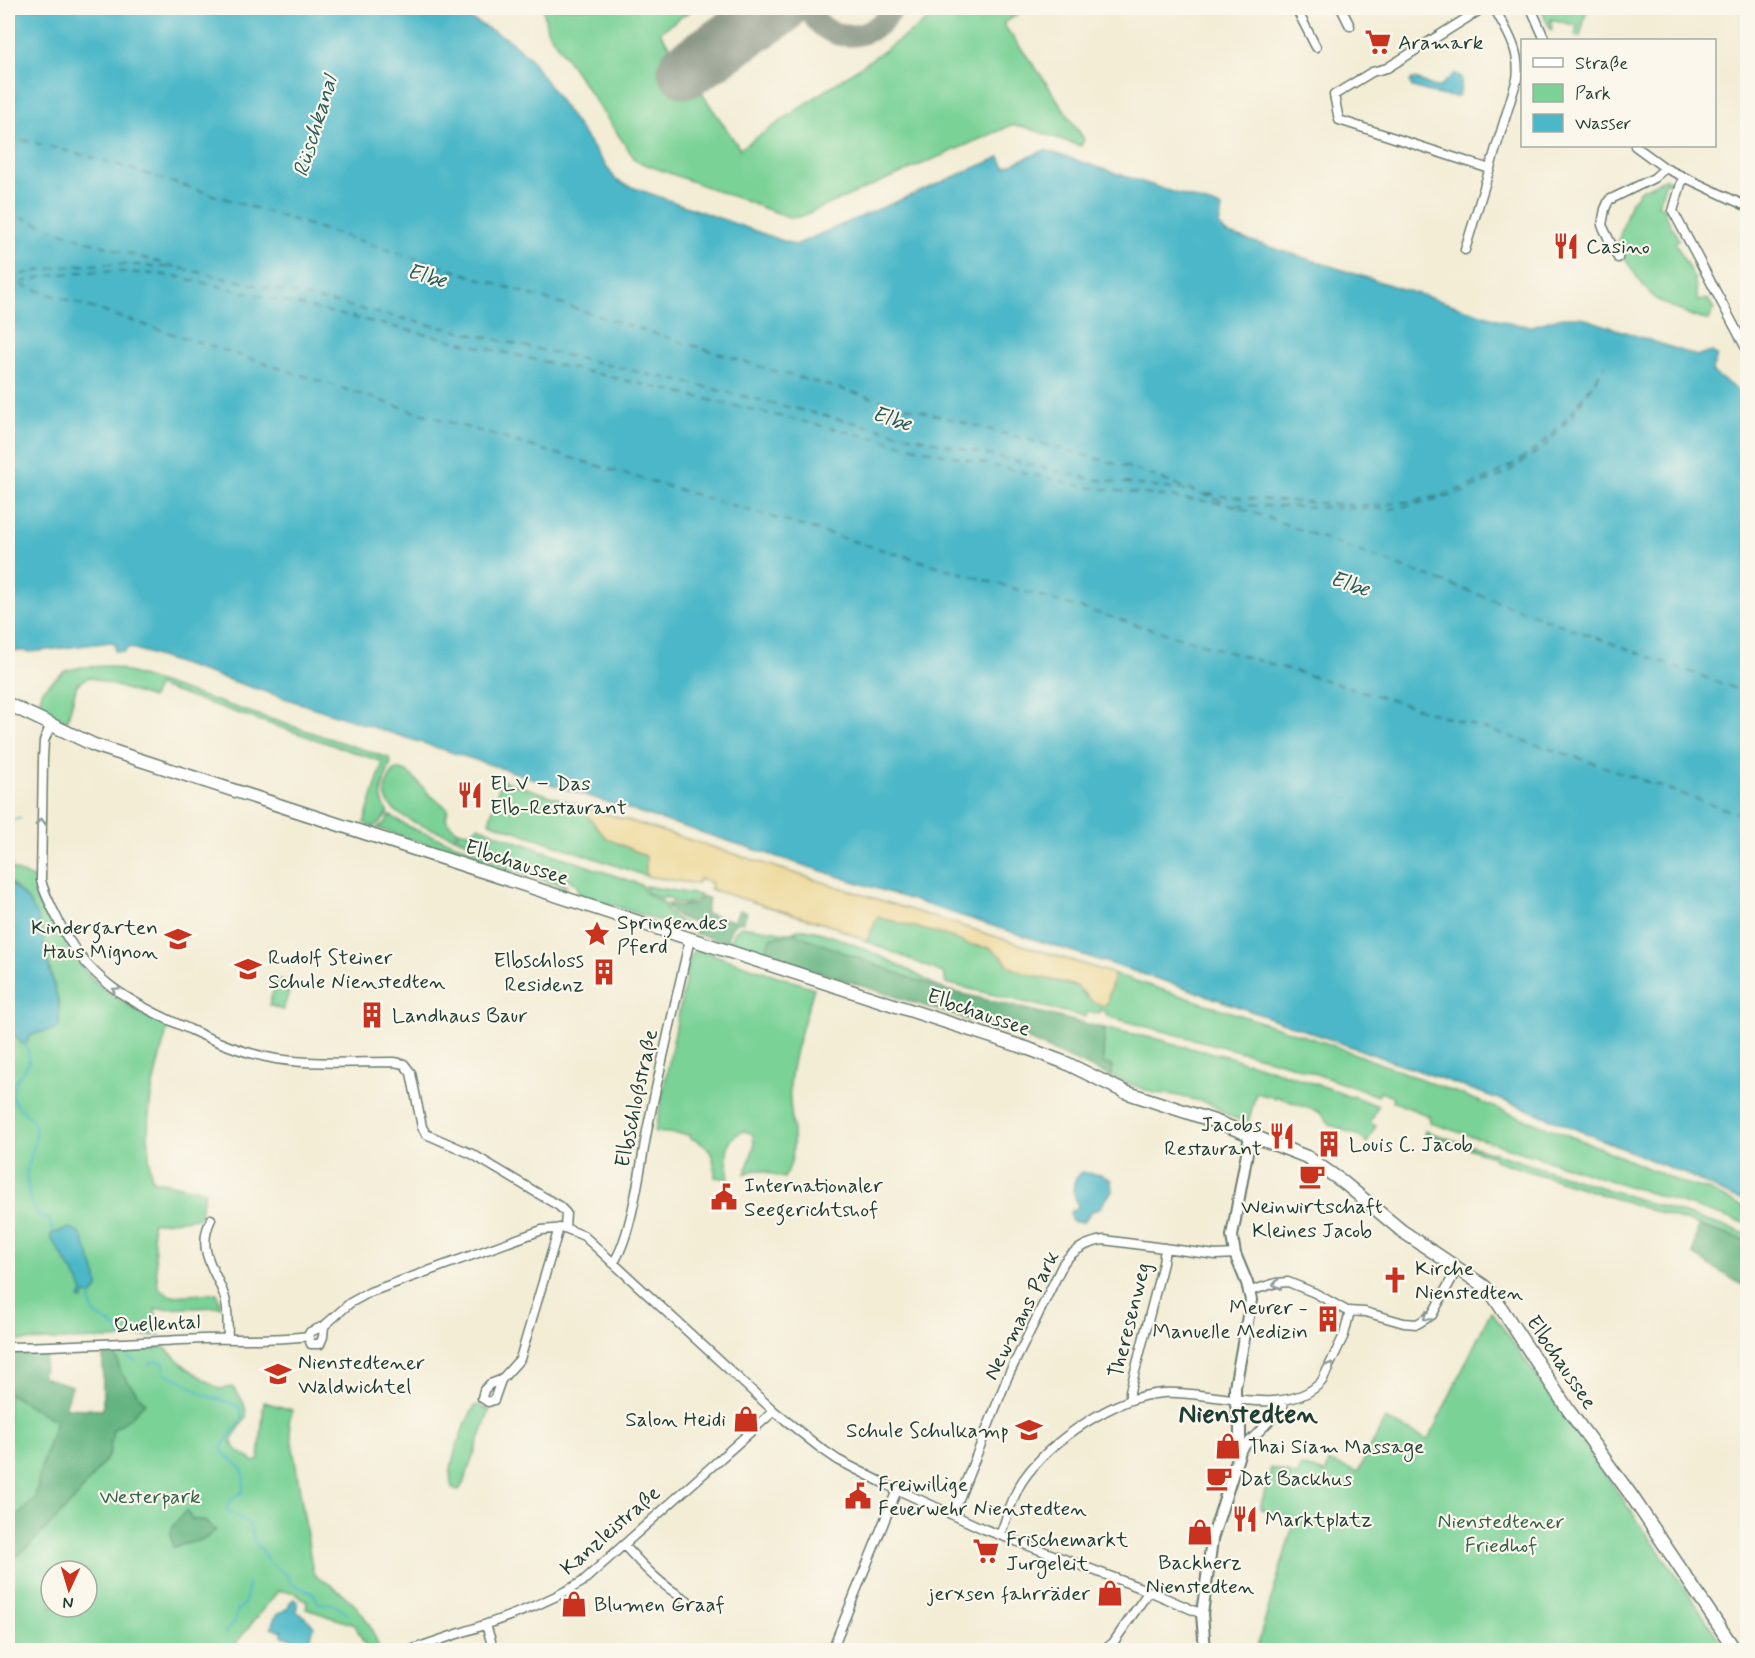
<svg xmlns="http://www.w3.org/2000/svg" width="1755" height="1658" viewBox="0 0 1755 1658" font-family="Mynerve,sans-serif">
  <rect width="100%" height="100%" fill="#fbf7ec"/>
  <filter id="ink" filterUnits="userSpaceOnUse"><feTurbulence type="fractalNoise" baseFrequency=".0167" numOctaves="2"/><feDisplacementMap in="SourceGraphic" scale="12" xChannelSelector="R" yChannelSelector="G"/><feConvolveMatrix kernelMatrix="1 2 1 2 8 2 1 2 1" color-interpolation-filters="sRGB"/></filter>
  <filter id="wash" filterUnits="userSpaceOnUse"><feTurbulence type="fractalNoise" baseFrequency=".008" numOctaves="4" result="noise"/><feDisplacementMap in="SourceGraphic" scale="24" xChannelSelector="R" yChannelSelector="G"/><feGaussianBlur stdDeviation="1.35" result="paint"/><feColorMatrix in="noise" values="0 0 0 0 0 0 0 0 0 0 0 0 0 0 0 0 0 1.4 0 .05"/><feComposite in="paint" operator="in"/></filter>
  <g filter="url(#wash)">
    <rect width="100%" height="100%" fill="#f3edd6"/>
    <path fill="#7ad297" stroke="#4c8866" stroke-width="1.5" fill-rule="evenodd" d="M543 8H694L660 32 740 149 931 18 933 8H1027L1003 24 1040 74 1084 139 1081 146 1021 126H1010L802 216 791 218 636 161 547 30Z
      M1542 8H1587L1580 37 1575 36 1577 26 1551 19 1552 31 1545 19Z
      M1666 178 1674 182V184L1666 182 1658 205 1668 209 1664 212 1679 240 1675 242 1694 278 1698 301 1708 299 1714 309 1709 320C1698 320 1666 305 1656 299 1646 292 1623 257 1617 245L1631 201 1638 195 1639 191Z
      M110 666 389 758 391 762C385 780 375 795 388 812L383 820 373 827 364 823 383 762 157 686 152 698 89 677 77 684 67 722 37 708 43 689 65 671 82 667Z
      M395 770C410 768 419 785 429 794 435 799 442 804 448 809L446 818 450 825 457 830 455 837C428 827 360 812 395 770Z
      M501 780 579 805 606 838 646 856V876L489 822Z
      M389 815 413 829 561 881 567 888 539 879V876L529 873 528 875 506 870 377 828 386 822Z
      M478 826 504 837 642 885 645 893 665 904 666 911 684 924 682 928 578 894 577 886 569 879 457 838 459 831 471 832Z
      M8 867 35 879C53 919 69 961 104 989 123 1005 147 1015 168 1027 152 1083 142 1121 152 1180L205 1191 199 1218 152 1223 158 1287 171 1296 217 1293 221 1307 155 1309 159 1335 111 1339 8 1341V1026L22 1044 27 1043 28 1038 34 1033 56 1029 59 1004 44 946 28 900 8 880Z
      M645 886 700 895 696 901 685 904 672 902V899L663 897 662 900 647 892Z
      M878 917 951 937 967 944 990 948 1001 956 1009 966 1042 978 1078 987 1086 997 1106 1006 1114 974 1329 1044 1591 1144 1680 1182 1706 1189 1747 1209V1224L1430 1123 1429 1116 1392 1101 1393 1097 1380 1092 1378 1096 1288 1064 1106 1016 1107 1012 1100 1010 1099 1014 1088 1012 1085 1017 946 983 943 973 866 941Z
      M741 926 788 933 786 935 776 936 769 941 765 955 725 942 726 940 731 941 735 931Z
      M800 929C830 929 912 970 939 988L912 979 791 933Z
      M699 950 814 988C805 1020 787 1068 790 1101 792 1125 799 1156 784 1178 767 1175 763 1164 745 1174L754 1147 753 1134 744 1131C721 1138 727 1161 729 1179L715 1177C715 1156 711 1145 690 1138V1135L655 1132 690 957 693 952Z
      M277 979 292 983 283 1010 269 1005Z
      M1104 1028 1166 1041 1167 1043 1231 1057 1246 1063 1248 1062 1328 1088 1350 1097 1352 1096 1378 1106 1370 1123 1376 1126 1367 1143 1357 1135 1331 1125 1319 1112 1275 1096V1098L1256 1093 1248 1123 1229 1116 1209 1103 1174 1095 1154 1093 1112 1077V1066L1103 1063Z
      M1425 1131 1747 1234V1241L1494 1160 1492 1156 1424 1134Z
      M1491 1311 1689 1594 1726 1650H1256L1295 1519 1260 1509 1271 1468 1298 1476 1301 1466 1326 1473 1329 1462 1358 1472 1385 1419 1428 1440Z
      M164 1347 186 1367 219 1389 232 1387C240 1395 247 1406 246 1417L231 1441 237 1450 255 1462 259 1459 264 1402 292 1410 289 1422 313 1573C350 1599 365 1606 380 1650H367L355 1625 306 1609 307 1601 293 1592 278 1591 236 1643 245 1650H8V1352L47 1351 42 1377 72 1386 65 1408 103 1410V1351L118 1352ZM51 1571H87V1607H51Z
      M476 1405 490 1410 463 1484 459 1490 453 1489C443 1473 465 1420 476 1405Z"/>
    <path fill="#63b480" stroke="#41785a" stroke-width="1.5" d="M702 896 709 899 705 913 734 921 739 910 747 912 743 922C729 922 731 934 725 942L693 933 697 924 683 919 668 909V904L679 906 696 904Z
      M788 933H794L912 979 950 991 1104 1028 1103 1063 1112 1066V1077L1022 1037 765 955 767 946 772 937 782 936Z
      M1698 1226 1747 1241V1288L1693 1255Z
      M114 1350 121 1373 145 1403 130 1418 113 1430 109 1455 77 1497 40 1535 8 1565V1525L35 1499 41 1468 56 1421 8 1393V1352L47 1351 42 1377 72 1386 65 1408 103 1410V1351Z
      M186 1511 193 1520H203L216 1530 205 1539 173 1547C167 1530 174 1523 186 1511Z"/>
    <path fill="#eeda9e" stroke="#868c69" stroke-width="1.5" d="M579 805 1114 974 1106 1006 1093 1002 1077 986 1023 973 1009 966 1001 956 990 948 967 944 951 937 878 917 866 941 835 927 710 889 712 883 699 879 697 884 646 876V856L606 838Z"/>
    <path fill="#4cb7c8" stroke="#367a7e" stroke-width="1.5" d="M8 8H450L508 39 529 57 616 180 626 185 795 245 1000 157 1005 167 1045 150 1222 208 1219 225 1226 233 1513 324 1532 326 1562 317H1580L1697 356 1712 352 1717 355 1712 372 1748 398 1747 1201 1732 1197 1690 1176 1527 1109 1180 986 357 722 129 647 124 652 115 651V644L111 642 31 652 8 650Z
      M1454 74 1461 76C1462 81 1461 93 1458 97L1443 96 1412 87 1410 82 1412 79C1422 79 1429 87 1439 87Z
      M8 881 28 900 38 918 50 972 59 1004V1027C49 1033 36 1030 28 1038L27 1043 22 1044 8 1026Z
      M1081 1172 1101 1175 1111 1180 1112 1191 1099 1209 1092 1211 1083 1222H1075L1071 1220 1070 1212 1078 1207 1073 1190 1075 1180Z
      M69 1228 78 1231 84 1242 94 1268 98 1282V1289L92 1295 86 1294 82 1300 79 1299 83 1293 79 1282 51 1238V1234Z
      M294 1599 297 1602V1612L306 1617 314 1627 310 1640C300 1646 298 1640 290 1638 287 1637 285 1637 282 1636V1631L271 1627 276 1615 288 1608 290 1602Z"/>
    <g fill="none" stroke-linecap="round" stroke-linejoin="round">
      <path stroke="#4cb7c8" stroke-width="2" d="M8 821 21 818
        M8 863 12 864 11 867
        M25 1043C39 1072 12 1071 13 1094 13 1111 32 1111 35 1127 38 1144 29 1156 27 1172 26 1183 30 1209 40 1216 43 1218 46 1218 49 1219L53 1232
        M90 1295C90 1320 102 1316 118 1329L121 1338
        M122 1353 126 1356
        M129 1358 136 1361
        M149 1364 154 1361 163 1362 165 1374C184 1378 191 1390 208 1396 220 1401 231 1400 240 1408L242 1418 221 1448C230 1468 247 1455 243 1491 235 1498 227 1499 227 1510L241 1518 249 1524 254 1540 264 1553 268 1562 287 1575 291 1584 313 1593 319 1603 333 1604 348 1614
        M225 1633 235 1621 238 1609 243 1606 247 1596 248 1583
        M229 1642 235 1650"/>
      <path stroke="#2a5c59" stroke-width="1.5" stroke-dasharray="8 6" stroke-linecap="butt" d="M8 136 105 161 771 370 1131 468 1748 693
        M8 212C64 235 121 252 180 268L692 384 1086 478 1195 492
        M8 278C66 262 113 262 173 268
        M8 281 432 417 1362 691 1573 756 1748 817
        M8 287C63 267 116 270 174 276L1086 487 1227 504
        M1206 494C1239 498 1272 501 1306 502 1336 504 1367 507 1397 503 1447 498 1500 478 1539 446 1566 425 1585 391 1606 365
        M1235 505 1392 509 1459 494 1505 474 1544 447 1572 416 1600 374"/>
      <path stroke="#899585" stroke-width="22" d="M809 8C826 47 874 43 893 8"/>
      <path stroke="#899585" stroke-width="57" d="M686 70 778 8"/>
    </g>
  </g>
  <g filter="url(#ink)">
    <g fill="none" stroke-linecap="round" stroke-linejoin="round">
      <g stroke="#697b6d" stroke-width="11">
        <path id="minor" d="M1296 8 1316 47
          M1341 8 1350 26
          M1483 8 1387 68 1372 72 1334 95 1339 120 1490 169
          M1531 8 1545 40
          M1635 146 1665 168 1748 207
          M1683 177 1673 211 1748 352
          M1465 250 1517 79C1521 51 1507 31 1494 8
          M1618 258 1602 225 1605 209 1609 200 1654 178 1665 168
          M51 724 44 741 43 759 41 880C44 894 51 905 57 918 85 979 130 1003 189 1029 216 1042 246 1054 276 1059 315 1065 355 1062 394 1062L404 1064 411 1073 422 1127 426 1134 472 1154 559 1206 566 1213 565 1228
          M211 1219C196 1251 214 1267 224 1295 229 1308 227 1325 228 1338
          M613 1263C631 1240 641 1163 647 1131 660 1067 675 1003 690 939
          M1250 1291 1276 1283 1288 1282 1315 1293 1347 1311 1365 1312 1404 1323 1417 1324 1432 1315 1457 1269
          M308 1336 311 1344H320L323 1337 324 1326
          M8 1347C72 1346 137 1342 202 1339 237 1338 273 1341 308 1336L310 1332 324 1326 350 1303 370 1292 542 1230 565 1228 584 1236 774 1411 819 1447 838 1460 887 1485 984 1529 1149 1591 1202 1614
          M501 1380 494 1400 488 1402 482 1398 484 1390 490 1384 501 1380 520 1359 559 1228
          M1130 1400V1391L1163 1263 1165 1248
          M1240 1451 1283 1407 1284 1401
          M953 1514 1008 1376 1064 1262C1075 1249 1087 1242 1104 1240L1216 1255 1235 1254
          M1000 1535C1007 1518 1012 1496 1023 1480 1050 1441 1115 1396 1163 1393 1209 1390 1288 1420 1322 1381L1344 1335 1350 1311
          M624 1545C643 1566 661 1586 687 1600
          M486 1625 491 1641 490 1650
          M411 1650C468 1629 529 1614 582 1582L774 1411
          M832 1650 897 1490
          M1104 1650 1113 1643 1149 1591"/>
      </g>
      <g stroke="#697b6d" stroke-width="14">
        <path id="tertiary" d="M1205 1650 1202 1614 1210 1555 1212 1539 1240 1451V1428L1235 1398V1387L1251 1300 1247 1283 1235 1254 1232 1236 1250 1136"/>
      </g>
      <g stroke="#697b6d" stroke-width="15">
        <path id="secondary" d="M8 704 94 745 1029 1049 1066 1063 1125 1092 1217 1122 1307 1157 1343 1182 1402 1231 1484 1286 1492 1294 1569 1411 1631 1495 1735 1650"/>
      </g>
      <use href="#minor" stroke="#fff" stroke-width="8"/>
      <use href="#tertiary" stroke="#fff" stroke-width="10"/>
      <use href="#secondary" stroke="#fff" stroke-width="12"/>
    </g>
    <defs><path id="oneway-chevron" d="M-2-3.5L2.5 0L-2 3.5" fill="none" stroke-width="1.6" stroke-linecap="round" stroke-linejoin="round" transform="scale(1.5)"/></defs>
    <g stroke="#8f9e9a">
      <use href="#oneway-chevron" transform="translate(41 822) rotate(-89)"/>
      <use href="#oneway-chevron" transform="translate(116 991) rotate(-145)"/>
      <use href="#oneway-chevron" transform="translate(1277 1284) rotate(170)"/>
      <use href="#oneway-chevron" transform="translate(1427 1317) rotate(143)"/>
      <use href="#oneway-chevron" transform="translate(1330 1366) rotate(-62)"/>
    </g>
  </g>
  <defs>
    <g id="supermarket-bare" transform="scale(2.07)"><path d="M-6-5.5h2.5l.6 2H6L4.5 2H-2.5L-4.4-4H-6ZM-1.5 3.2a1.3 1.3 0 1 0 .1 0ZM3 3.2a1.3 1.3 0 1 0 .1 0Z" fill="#c8321e" stroke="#fbf7ec" stroke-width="2.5" paint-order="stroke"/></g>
    <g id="restaurant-bare" transform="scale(2.07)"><path d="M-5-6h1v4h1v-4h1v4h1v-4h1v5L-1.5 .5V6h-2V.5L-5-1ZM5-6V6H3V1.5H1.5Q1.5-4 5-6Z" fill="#c8321e" stroke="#fbf7ec" stroke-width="2.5" paint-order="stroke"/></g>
    <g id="sight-bare" transform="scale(2.07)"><path d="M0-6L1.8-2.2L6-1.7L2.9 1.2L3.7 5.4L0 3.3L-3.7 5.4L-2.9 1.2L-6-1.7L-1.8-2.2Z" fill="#c8321e" stroke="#fbf7ec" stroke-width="2.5" paint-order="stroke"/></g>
    <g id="school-bare" transform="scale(2.07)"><path d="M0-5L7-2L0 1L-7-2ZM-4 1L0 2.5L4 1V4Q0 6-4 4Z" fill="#c8321e" stroke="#fbf7ec" stroke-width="2.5" paint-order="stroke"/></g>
    <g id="building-bare" transform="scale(2.07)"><path d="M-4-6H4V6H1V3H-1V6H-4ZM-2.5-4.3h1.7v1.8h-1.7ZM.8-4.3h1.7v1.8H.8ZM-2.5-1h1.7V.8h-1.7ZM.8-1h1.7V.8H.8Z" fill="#c8321e" stroke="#fbf7ec" stroke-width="2.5" paint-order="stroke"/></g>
    <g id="cafe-bare" transform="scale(2.07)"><path d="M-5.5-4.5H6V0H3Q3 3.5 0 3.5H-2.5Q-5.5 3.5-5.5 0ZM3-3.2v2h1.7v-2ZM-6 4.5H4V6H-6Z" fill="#c8321e" stroke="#fbf7ec" stroke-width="2.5" paint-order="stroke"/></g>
    <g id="civic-bare" transform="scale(2.07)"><path d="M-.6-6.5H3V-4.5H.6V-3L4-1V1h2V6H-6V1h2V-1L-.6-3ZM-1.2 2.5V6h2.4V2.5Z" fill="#c8321e" stroke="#fbf7ec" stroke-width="2.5" paint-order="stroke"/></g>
    <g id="church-bare" transform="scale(2.07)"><path d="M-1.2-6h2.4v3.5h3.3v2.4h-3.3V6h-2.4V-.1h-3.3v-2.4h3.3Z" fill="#c8321e" stroke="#fbf7ec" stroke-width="2.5" paint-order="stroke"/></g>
    <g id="shop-bare" transform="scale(2.07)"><path d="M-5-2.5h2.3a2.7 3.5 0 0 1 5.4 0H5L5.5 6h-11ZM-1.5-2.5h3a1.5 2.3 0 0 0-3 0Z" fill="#c8321e" stroke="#fbf7ec" stroke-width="2.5" paint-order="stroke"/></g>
  </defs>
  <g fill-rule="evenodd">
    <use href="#supermarket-bare" x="1378" y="42"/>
    <use href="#restaurant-bare" x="1566" y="246"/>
    <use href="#restaurant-bare" x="470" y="795"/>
    <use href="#sight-bare" x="597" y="934"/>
    <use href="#school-bare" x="178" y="939"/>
    <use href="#school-bare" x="248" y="969"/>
    <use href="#building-bare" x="604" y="972"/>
    <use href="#building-bare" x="372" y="1015"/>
    <use href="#restaurant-bare" x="1282" y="1136"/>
    <use href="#building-bare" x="1329" y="1144"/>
    <use href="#cafe-bare" x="1312" y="1176"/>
    <use href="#civic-bare" x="724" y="1197"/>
    <use href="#church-bare" x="1395" y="1280"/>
    <use href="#building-bare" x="1328" y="1319"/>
    <use href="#school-bare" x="278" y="1374"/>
    <use href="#shop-bare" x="746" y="1419"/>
    <use href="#school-bare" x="1029" y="1430"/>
    <use href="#shop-bare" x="1228" y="1446"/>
    <use href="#cafe-bare" x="1219" y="1478"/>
    <use href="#civic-bare" x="858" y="1496"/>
    <use href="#restaurant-bare" x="1245" y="1519"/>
    <use href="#shop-bare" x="1200" y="1532"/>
    <use href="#supermarket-bare" x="986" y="1551"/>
    <use href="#shop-bare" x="1110" y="1593"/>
    <use href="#shop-bare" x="574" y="1604"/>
  </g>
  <g text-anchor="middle" stroke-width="4.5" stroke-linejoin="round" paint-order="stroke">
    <g font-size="21" fill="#1f3d34" stroke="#fbf7ec" text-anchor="start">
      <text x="1398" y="49">Aramark</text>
      <text x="1586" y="253">Casino</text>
      <text x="490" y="790">ELV – Das<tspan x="490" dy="24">Elb-Restaurant</tspan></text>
      <text x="617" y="929">Springendes<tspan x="617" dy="24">Pferd</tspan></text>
      <text x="158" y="934" text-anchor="end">Kindergarten<tspan x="158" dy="24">Haus Mignon</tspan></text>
      <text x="268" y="964">Rudolf Steiner<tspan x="268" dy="24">Schule Nienstedten</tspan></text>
      <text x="584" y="967" text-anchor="end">Elbschloss<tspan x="584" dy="24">Residenz</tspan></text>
      <text x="392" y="1022">Landhaus Baur</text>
      <text x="1262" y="1131" text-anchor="end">Jacobs<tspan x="1262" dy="24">Restaurant</tspan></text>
      <text x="1349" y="1151">Louis C. Jacob</text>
      <text x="744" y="1192">Internationaler<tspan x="744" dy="24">Seegerichtshof</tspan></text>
      <text x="1312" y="1213" text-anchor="middle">Weinwirtschaft<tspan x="1312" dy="24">Kleines Jacob</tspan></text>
      <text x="1415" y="1275">Kirche<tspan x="1415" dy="24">Nienstedten</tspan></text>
      <text x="1308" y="1314" text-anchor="end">Meurer -<tspan x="1308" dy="24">Manuelle Medizin</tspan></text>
      <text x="298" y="1369">Nienstedtener<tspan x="298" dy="24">Waldwichtel</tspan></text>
      <text x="726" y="1426" text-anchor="end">Salon Heidi</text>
      <text x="1009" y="1437" text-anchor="end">Schule Schulkamp</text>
      <text x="1248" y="1453">Thai Siam Massage</text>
      <text x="1239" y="1485">Dat Backhus</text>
      <text x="878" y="1491">Freiwillige<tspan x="878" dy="24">Feuerwehr Nienstedten</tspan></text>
      <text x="1265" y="1526">Marktplatz</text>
      <text x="1006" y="1546">Frischemarkt<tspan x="1006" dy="24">Jurgeleit</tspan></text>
      <text x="1200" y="1569" text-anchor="middle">Backherz<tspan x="1200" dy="24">Nienstedten</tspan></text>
      <text x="1090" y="1600" text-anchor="end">jerxsen fahrräder</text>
      <text x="594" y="1611">Blumen Graaf</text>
    </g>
    <g font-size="21" fill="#1f3d34" stroke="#fbf7ec">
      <text transform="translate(517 862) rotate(18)" y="7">Elbchaussee</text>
      <text transform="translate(979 1012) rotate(19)" y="7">Elbchaussee</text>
      <text transform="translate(636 1098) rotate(-78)" y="7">Elbschloßstraße</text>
      <text transform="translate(1021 1315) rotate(-63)" y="7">Newmans Park</text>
      <text transform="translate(1129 1320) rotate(-76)" y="7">Theresenweg</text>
      <text transform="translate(157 1323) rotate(-3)" y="7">Quellental</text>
      <text transform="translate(1562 1362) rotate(56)" y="7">Elbchaussee</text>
      <text transform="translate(610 1530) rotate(-41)" y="7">Kanzleistraße</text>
    </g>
    <g font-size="21" fill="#36624d" stroke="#fbf7ec">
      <text x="150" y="1503">Westerpark</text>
      <text x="1501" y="1528">Nienstedtener<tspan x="1501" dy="24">Friedhof</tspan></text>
    </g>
    <g font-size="22" font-style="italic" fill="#2a5c59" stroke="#fbf7ec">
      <text transform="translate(314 126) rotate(-73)" y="8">Rüschkanal</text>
      <text transform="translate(427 275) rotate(17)" y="8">Elbe</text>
      <text transform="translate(892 418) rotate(19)" y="8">Elbe</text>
      <text transform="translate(1350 583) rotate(20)" y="8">Elbe</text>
    </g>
    <g font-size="27" font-weight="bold" fill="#1f3d34" stroke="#fbf7ec">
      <text x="1248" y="1422">Nienstedten</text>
    </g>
  </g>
  <rect width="1755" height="1658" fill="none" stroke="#fbf7ec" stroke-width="30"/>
  <rect x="1521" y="39" width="195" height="108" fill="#fbf7ec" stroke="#a3ada2" stroke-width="1.5"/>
  <rect x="1533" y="58" width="30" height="9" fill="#ffffff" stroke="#a3ada2" stroke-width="1.5"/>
  <text x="1575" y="69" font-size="18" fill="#1f3d34">Straße</text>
  <rect x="1533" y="84" width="30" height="18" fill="#7ad297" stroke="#a3ada2" stroke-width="1.5"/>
  <text x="1575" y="99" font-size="18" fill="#1f3d34">Park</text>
  <rect x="1533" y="114" width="30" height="18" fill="#4cb7c8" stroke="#a3ada2" stroke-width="1.5"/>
  <text x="1575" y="129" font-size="18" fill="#1f3d34">Wasser</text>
  <g transform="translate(69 1589) rotate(184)"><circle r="28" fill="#fbf7ec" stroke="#a3ada2" stroke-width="1.5"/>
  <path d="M0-4.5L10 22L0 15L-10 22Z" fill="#c8321e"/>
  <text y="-9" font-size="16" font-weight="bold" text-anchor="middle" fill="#1f3d34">N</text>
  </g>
</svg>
